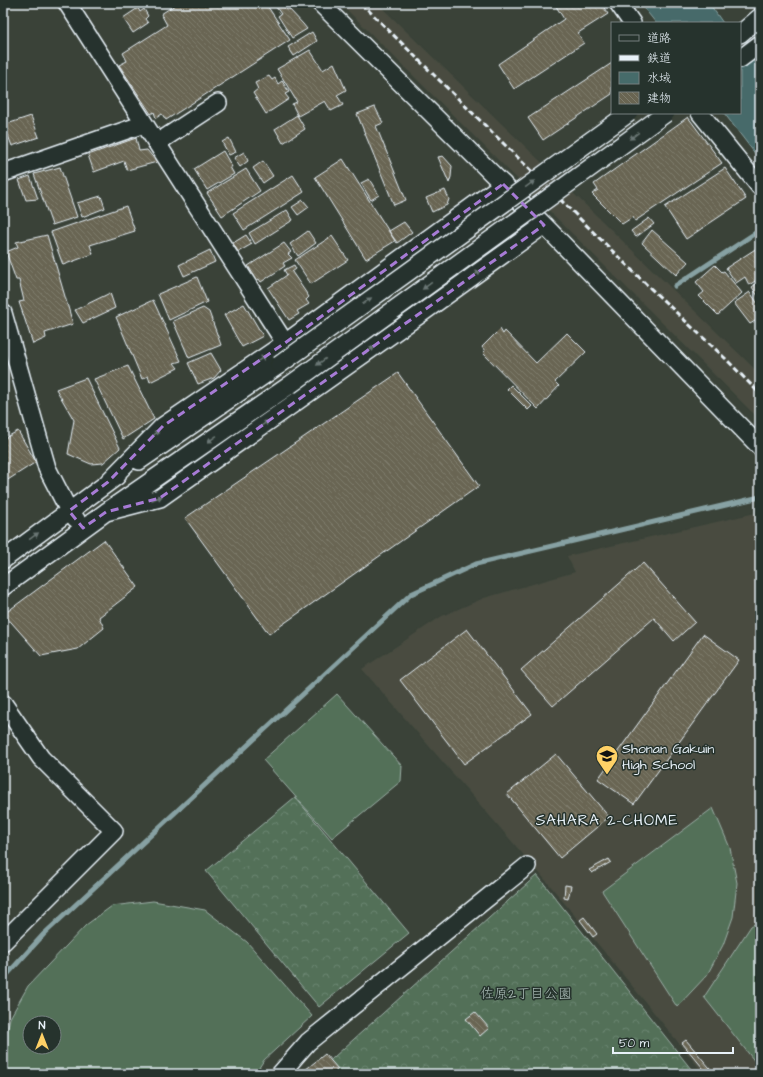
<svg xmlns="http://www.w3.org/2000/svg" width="763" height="1077" viewBox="0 0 763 1077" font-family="'Architects Daughter','Klee One',sans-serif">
  <defs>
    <pattern id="forest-crowns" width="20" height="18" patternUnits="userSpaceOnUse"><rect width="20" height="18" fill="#527058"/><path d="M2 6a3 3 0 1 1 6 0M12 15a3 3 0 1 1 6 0" fill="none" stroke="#6b8571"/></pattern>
    <pattern id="building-back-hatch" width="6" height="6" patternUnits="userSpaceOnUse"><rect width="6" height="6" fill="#696552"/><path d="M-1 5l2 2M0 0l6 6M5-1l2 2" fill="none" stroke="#7e7c6c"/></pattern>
  </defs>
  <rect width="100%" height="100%" fill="#3a4238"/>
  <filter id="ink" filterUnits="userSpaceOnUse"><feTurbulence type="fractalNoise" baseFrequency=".025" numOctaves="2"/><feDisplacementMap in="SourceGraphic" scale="8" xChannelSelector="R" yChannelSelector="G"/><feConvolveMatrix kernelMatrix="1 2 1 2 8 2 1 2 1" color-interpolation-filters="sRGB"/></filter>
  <g filter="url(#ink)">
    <path fill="#484c40" d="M340 3H377L760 374V420Z
      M760 512V1074H704L548 883 362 669 442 616 484 598 575 572 567 556Z"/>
    <path fill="#527058" stroke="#9db0a8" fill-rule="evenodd" d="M337 694 402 766 401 781 332 838 263 760Z
      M713 808 730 848 737 883 733 917 723 945 707 975 677 1007 602 891Z
      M153 901 205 910 247 942 312 1016 264 1060 255 1074H6L3 1049 10 1018 28 986 86 925 112 906ZM30 1023H54V1047H30Z
      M760 921V1068L704 997 751 926Z"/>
    <path fill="url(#forest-crowns)" stroke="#9db0a8" d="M295 797 409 933 319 1007 206 871Z
      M537 875 695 1074H315Z"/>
    <path fill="#466b6a" stroke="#87a1a3" d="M640 3H709L723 23H656Z
      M740 44 760 69V160L724 113H740Z"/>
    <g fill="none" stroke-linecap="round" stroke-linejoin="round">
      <path stroke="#87a1a3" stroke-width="5" d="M675 286 760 230
        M3 979 44 934 411 594 476 564 760 497"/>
    </g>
    <path fill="url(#building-back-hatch)" stroke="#e8f1f8" d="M178 3H181L182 4 184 3H271L272 5 268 7 290 40 166 120 162 114 156 118 154 112 151 114 119 65 127 61 123 53 167 25 161 14Z
      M273 3H281L287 10 289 9 303 24 307 29 292 38 278 16 281 14Z
      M554 3H601L608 14 578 33 584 43 514 89 498 64 564 19Z
      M138 8 140 12 144 9 148 16 145 19 148 23 133 33 123 18Z
      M312 32 317 41 294 56 288 47Z
      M310 50 323 70 334 63 346 90 337 95 343 105 331 111 325 101 298 116 292 104 297 102 277 69Z
      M612 63V94L543 140 528 118Z
      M269 76 272 80 275 78 278 84 282 81 289 92 285 94 289 99 266 114 253 93 258 89 255 83Z
      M375 107 383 123 376 126 406 200 394 205 357 114Z
      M297 115 305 129 283 143 275 129Z
      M31 116 39 137 12 146 4 125Z
      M688 117 722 163 635 221 633 217 622 224 592 194 598 190 594 184Z
      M136 138 139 151 147 150 157 162 127 170 124 161 94 172 88 155Z
      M229 138 236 152 229 155 222 142Z
      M223 151 232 167H230L234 174 207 190 194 169Z
      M244 152 248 161 240 167 234 158Z
      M443 156 452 166 451 177 449 183 438 157Z
      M343 159 395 241 366 259 315 177Z
      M263 161 273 176 263 183 253 168Z
      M60 167 77 217 52 225 34 174Z
      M725 168 746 199 686 239 665 207Z
      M246 169 260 191 222 216 207 193Z
      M293 175 304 192 244 230 233 213Z
      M30 176 38 199 26 200 19 180Z
      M369 179 379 195 371 200 361 183Z
      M445 190 449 199 447 205 432 212 426 198Z
      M101 196 105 208 82 217 77 203Z
      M303 200 309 207 298 215 292 207Z
      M126 206 135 231 90 245 93 254 63 265 51 232Z
      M287 210 293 220 255 244 249 233Z
      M649 218 654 224 636 237 631 231Z
      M404 222 412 232 397 243 389 231Z
      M652 230 688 262 676 275 642 243Z
      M308 231 316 243 298 256 290 244Z
      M47 235 73 324 45 333 46 338 33 344 19 302 24 301 19 280H16L6 252 18 247 16 242Z
      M246 235 252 244 238 252 233 243Z
      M332 236 348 260 311 284 295 260Z
      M284 243 291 252 288 254 292 258 283 263 285 266 261 282 259 279 257 280 248 266Z
      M760 246V278L749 285 745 277 736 283 726 268Z
      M210 250 215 262 184 276 179 265Z
      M294 265 296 269 292 272 309 297 306 300 309 304 297 311 299 314 289 320 268 288 287 275 284 270Z
      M715 265 722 272 724 271 742 293 718 315 699 296 704 292 696 282Z
      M197 277 207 302 169 320 158 294Z
      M760 281V299L752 287Z
      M750 292 760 307V318L750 324 734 303Z
      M110 293 115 308 83 323 75 310Z
      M153 300 181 361 174 363 178 368 150 382 148 376 142 379 116 317Z
      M244 304 263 336 242 347 224 315Z
      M203 308 209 312 221 345 189 358 173 321Z
      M500 329 503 334 505 331 536 363 567 333 586 352 555 382 559 386 538 409 483 353 485 351 482 347Z
      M211 353 221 370 214 378 198 384 188 363Z
      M128 366 154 419 123 439 94 379Z
      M398 373 479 486 269 634 185 518Z
      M86 378 120 448 103 463 91 464 68 454 74 420 56 389Z
      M511 385 532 406 528 410 507 389Z
      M18 431 36 462 3 483V439Z
      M104 540 138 587 99 617 104 628 78 649 41 656 4 614Z
      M643 563 695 622 674 641 654 618 553 706 521 670Z
      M467 629 532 714 464 764 400 680Z
      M703 634 739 660 634 804 598 779Z
      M556 754 609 817 560 858 507 794Z
      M609 859 611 862 592 873 589 870Z
      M565 885 571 886 568 899 564 898Z
      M584 917 597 934 593 937 580 920Z
      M475 1012 489 1028 480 1036 466 1019Z
      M686 1040 715 1074H708L682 1043Z
      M325 1054 338 1069 332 1074H300Z"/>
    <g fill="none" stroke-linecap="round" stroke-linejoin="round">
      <g stroke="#e8f1f8" stroke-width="20">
        <path id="minor" d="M67 3 285 343
          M320 3 544 225 760 447
          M618 3 632 23
          M740 34 760 17
          M740 59 760 44
          M700 113 760 187
          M157 143 218 103
          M3 173 144 124
          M3 313 47 468 69 511 76 519
          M139 461 279 365
          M108 482 163 426 285 343 503 184
          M106 512 160 498 419 315 544 225
          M3 560 117 476
          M3 587 106 512 290 385
          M3 703 41 758 114 831 3 942
          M280 1074 308 1042 527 866"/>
      </g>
      <use href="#minor" stroke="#26332d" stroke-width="17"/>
      <path stroke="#e8f1f8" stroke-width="3" stroke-dasharray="6 3" stroke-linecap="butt" d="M361 3 648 286 726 359 760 394"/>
      <g stroke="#e8f1f8" stroke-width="20" stroke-linecap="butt">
        <path id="minor-bridge" d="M279 365 629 113
          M290 385 666 113"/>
      </g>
      <use href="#minor-bridge" stroke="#26332d" stroke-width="17"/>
    </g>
    <defs><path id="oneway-solid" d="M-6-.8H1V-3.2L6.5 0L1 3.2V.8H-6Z"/></defs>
    <g fill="#6a7674">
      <use href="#oneway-solid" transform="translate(634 136) rotate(144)"/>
      <use href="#oneway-solid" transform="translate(530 184) rotate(-36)"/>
      <use href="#oneway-solid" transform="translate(476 274) rotate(-36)"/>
      <use href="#oneway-solid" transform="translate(427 286) rotate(144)"/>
      <use href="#oneway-solid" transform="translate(367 301) rotate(-36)"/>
      <use href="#oneway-solid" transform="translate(370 350) rotate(-35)"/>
      <use href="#oneway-solid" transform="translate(261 359) rotate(-34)"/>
      <use href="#oneway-solid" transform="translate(321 362) rotate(144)"/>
      <use href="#oneway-solid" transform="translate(264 424) rotate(-35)"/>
      <use href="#oneway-solid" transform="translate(155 434) rotate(-46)"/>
      <use href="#oneway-solid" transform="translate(212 439) rotate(145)"/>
      <use href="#oneway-solid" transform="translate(157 498) rotate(-21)"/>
      <use href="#oneway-solid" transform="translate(34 536) rotate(-36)"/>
    </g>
  </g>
  <path fill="none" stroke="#a77bd6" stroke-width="3" stroke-dasharray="8 5" stroke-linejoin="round" d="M503 184 544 225 160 498 106 512 83 528 69 511 108 482 163 426 285 343Z"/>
  <defs>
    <g id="school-pin" transform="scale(1.15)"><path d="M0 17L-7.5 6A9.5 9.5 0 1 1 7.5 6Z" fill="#ffd166" stroke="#26332d"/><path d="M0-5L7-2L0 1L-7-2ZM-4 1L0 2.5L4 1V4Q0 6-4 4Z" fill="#111"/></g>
  </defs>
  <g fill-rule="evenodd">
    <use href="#school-pin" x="607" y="756"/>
  </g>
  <g text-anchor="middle" stroke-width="3" stroke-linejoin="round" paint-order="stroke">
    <g font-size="14" fill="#e8f1f8" stroke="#26332d" text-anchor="start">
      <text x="622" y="753">Shonan Gakuin<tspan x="622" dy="16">High School</tspan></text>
    </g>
    <g font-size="14" fill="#acbdb8" stroke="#26332d">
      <text x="526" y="998">佐原2丁目公園</text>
    </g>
    <g font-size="15" letter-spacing="1" fill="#e8f1f8" stroke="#26332d">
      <text x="607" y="825">SAHARA 2-CHOME</text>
    </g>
  </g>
  <rect width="763" height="1077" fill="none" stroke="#26332d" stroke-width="16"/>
  <rect x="8" y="8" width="747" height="1061" fill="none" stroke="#e8f1f8" stroke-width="1.5" filter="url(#ink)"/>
  <rect x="611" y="22" width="130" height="92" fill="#26332d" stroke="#747f7e"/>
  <rect x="619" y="35" width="20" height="6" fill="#26332d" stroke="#747f7e"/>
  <text x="647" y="42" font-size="12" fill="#e8f1f8">道路</text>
  <rect x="619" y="55" width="20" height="6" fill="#e8f1f8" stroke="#747f7e"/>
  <text x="647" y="62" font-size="12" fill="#e8f1f8">鉄道</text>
  <rect x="619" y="72" width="20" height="12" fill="#466b6a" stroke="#747f7e"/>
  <text x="647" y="82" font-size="12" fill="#e8f1f8">水域</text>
  <rect x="619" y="92" width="20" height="12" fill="url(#building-back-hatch)" stroke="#747f7e"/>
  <text x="647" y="102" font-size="12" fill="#e8f1f8">建物</text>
  <g transform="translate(42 1035)"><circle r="19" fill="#26332d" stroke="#747f7e"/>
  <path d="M0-3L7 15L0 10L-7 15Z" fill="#ffd166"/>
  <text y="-6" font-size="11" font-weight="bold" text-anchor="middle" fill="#e8f1f8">N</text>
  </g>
  <path d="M613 1047v6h120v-6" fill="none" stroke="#e8f1f8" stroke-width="2"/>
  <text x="619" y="1047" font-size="12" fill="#e8f1f8" stroke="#26332d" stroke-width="3" paint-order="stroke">50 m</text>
</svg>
